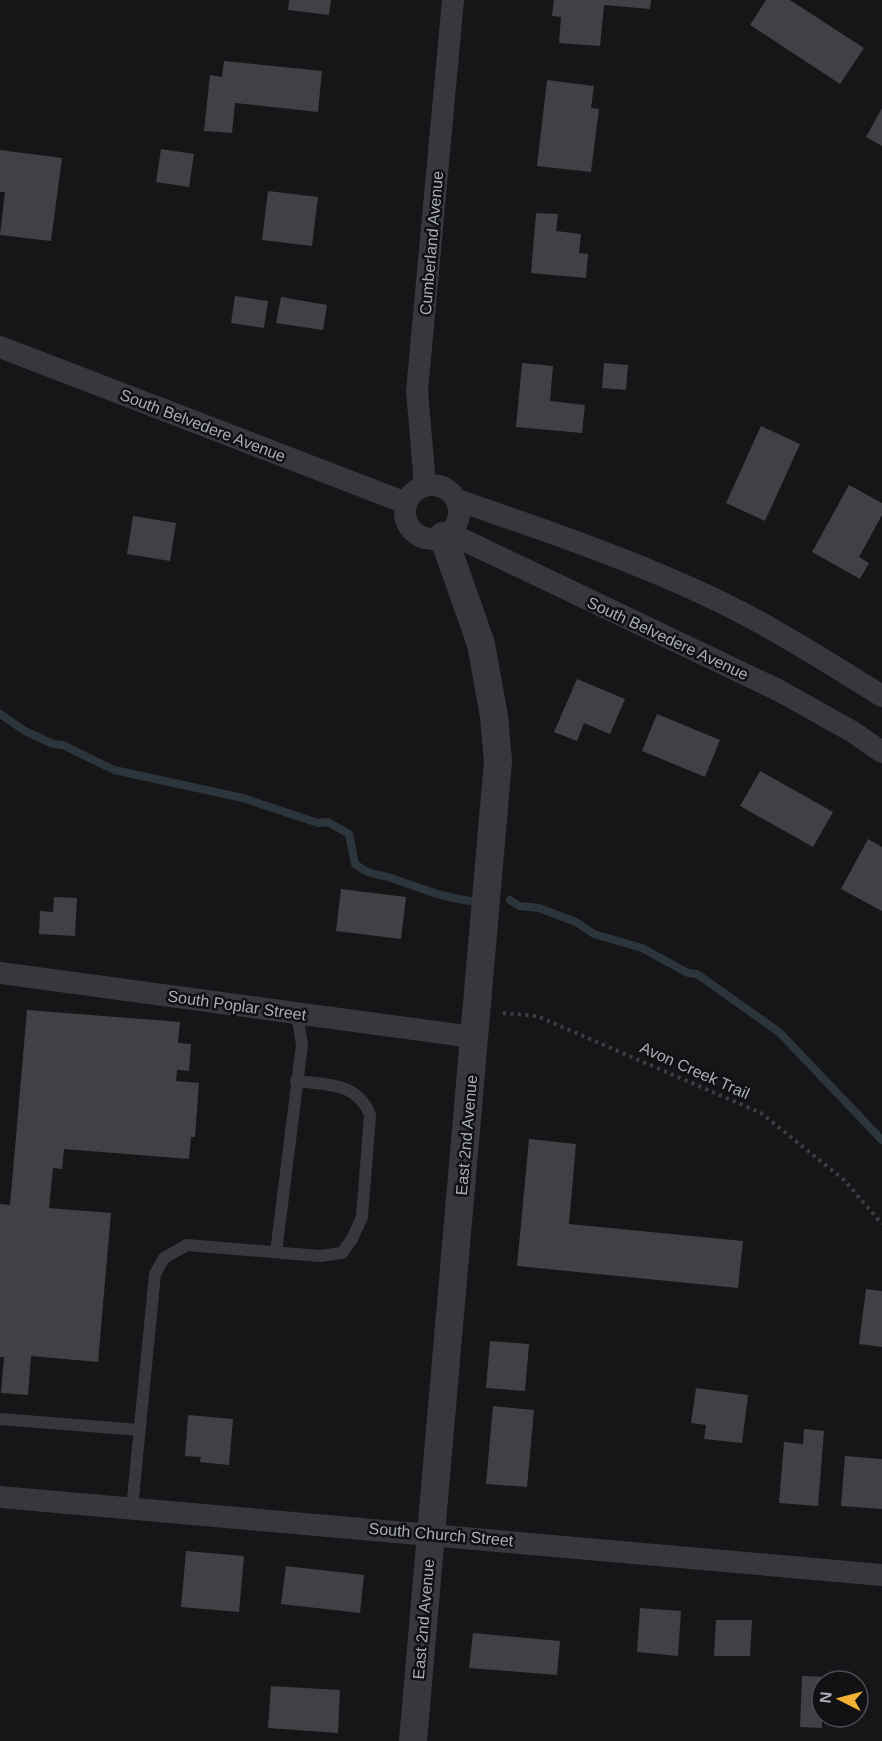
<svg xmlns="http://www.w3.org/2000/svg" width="882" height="1741" viewBox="0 0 882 1741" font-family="Helvetica,sans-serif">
  <rect width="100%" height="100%" fill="#161618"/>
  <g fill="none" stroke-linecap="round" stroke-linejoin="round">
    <path stroke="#2c353c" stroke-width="8" d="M0 714 25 731 53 744 63 745 114 770 243 798 318 823 328 822 349 834 355 864C374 878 375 872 394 879 421 888 443 898 471 901
      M510 900 519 906 539 908 576 922 594 934 642 948 688 973 697 974 779 1032 882 1140"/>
  </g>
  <path fill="#404145" d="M289 0H331L329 15 288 10Z
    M554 0H651L650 9 604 5 600 46 559 43 561 17 552 16Z
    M766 0H790L864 48 840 84 750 25Z
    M224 61 322 71 318 112 235 103 232 133 204 131 210 75 222 77Z
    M547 80 594 86 591 108 599 109 591 172 537 166Z
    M882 108V146L866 137Z
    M161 149 194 154 189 187 156 182Z
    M0 150 62 158 51 241 0 235 5 192H0Z
    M268 191 318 197 312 246 262 240Z
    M536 213 558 214 556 231 581 234 579 253 588 254 586 278 531 273Z
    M235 296 268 301 264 328 231 323Z
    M281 297 327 305 323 330 276 323Z
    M522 363 553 366 550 401 585 405 582 433 516 427Z
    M604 363 628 365 626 390 602 388Z
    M761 426 800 444 765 521 726 503Z
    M849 485 882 503V515L859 557 869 563 860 579 812 552Z
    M133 516 176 523 170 561 127 554Z
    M577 679 625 699 610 734 584 723 577 741 554 732Z
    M657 714 720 740 705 777 642 751Z
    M760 771 833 812 813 847 740 806Z
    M868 839 882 847V911L841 889Z
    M341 889 406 897 401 939 336 931Z
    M54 897 77 898 75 936 39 934 40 911 53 912Z
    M27 1010 180 1022 178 1043 191 1044 189 1071 177 1070 176 1081 199 1083 195 1137H191L189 1159 64 1149 62 1169 53 1168 49 1208 111 1213 98 1362 31 1356 28 1395 1 1393 4 1357H0V1204L10 1205Z
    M529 1139 576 1144 569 1224 743 1241 738 1288 517 1266Z
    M866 1289 882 1291V1347L859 1344Z
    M490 1341 529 1344 525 1391 486 1388Z
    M696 1388 748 1395 742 1443 704 1439 706 1425 691 1423Z
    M493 1406 534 1410 527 1487 486 1484Z
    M188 1415 233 1419 229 1465 200 1462 201 1457 185 1456Z
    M804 1429 824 1431 818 1506 779 1503 784 1442 803 1444Z
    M845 1456 882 1459V1509L841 1506Z
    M186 1551 244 1556 239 1612 181 1607Z
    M286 1566 364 1575 360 1613 281 1604Z
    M640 1608 681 1611 678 1656 637 1652Z
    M716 1620H752L750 1656H714Z
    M473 1633 560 1641 557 1675 469 1668Z
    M802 1676 854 1678V1681H822V1728L800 1727Z
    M271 1686 340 1690 338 1733 268 1728Z"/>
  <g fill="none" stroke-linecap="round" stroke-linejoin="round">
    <path stroke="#3d3f44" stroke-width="4" stroke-dasharray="3 4.5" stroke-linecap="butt" d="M503 1013 537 1016 761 1113 844 1180 882 1224"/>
    <path stroke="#37383d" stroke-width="12" d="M276 1252 302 1045 297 1014
      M0 1419 139 1430
      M132 1508 155 1274 164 1258 187 1245 320 1256 342 1253 352 1239 362 1217 370 1115C358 1082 327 1085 296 1081"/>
    <path stroke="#37383d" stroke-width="22" d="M0 347 406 503
      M405 512a27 27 0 1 1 54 0a27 27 0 1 1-54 0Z
      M425 485 417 391 453 0
      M457 500C541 529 627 558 708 596 768 624 826 661 882 696
      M449 533 778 690 853 732 882 752
      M0 973 473 1037
      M0 1497 882 1575"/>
    <path stroke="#37383d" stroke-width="28" d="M413 1741 498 761 494 716 481 644 443 536"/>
  </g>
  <g text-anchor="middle" stroke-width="5" stroke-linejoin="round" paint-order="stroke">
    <g font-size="16" fill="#a8adb8" stroke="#111113">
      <text transform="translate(431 243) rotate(-85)" y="6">Cumberland Avenue</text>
      <text transform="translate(203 425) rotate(21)" y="6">South Belvedere Avenue</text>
      <text transform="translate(668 638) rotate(25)" y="6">South Belvedere Avenue</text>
      <text transform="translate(237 1005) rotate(8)" y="6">South Poplar Street</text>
      <text transform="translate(695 1070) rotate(24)" y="6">Avon Creek Trail</text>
      <text transform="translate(466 1135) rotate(-85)" y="6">East 2nd Avenue</text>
      <text transform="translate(441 1534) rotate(5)" y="6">South Church Street</text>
      <text transform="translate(423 1619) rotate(-85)" y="6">East 2nd Avenue</text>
    </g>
  </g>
  <g transform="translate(840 1699) rotate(276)"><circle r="28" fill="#111113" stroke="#4d4f55" stroke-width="1.5"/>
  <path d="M0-4.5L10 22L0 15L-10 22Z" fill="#f2b134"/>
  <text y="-9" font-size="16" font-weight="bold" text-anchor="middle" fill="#a8adb8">N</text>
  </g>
</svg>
